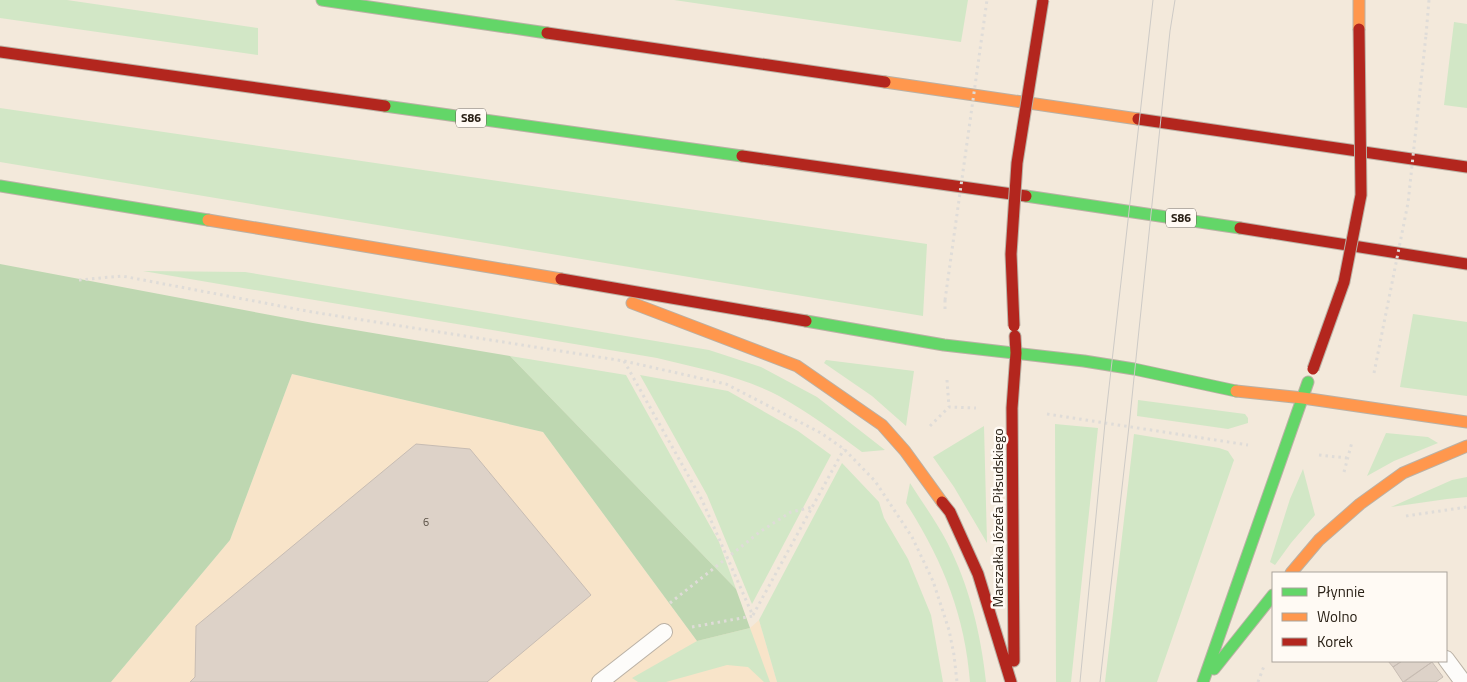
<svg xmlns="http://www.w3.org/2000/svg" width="1467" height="682" viewBox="0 0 1467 682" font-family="'Titillium Web',sans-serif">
  <rect width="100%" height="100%" fill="#f3e9db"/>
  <path fill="#f8e4c9" d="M292 374 543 432 697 641 750 628 759 620 777 682H111L230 540Z"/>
  <path fill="#d2e7c6" d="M0 0H67L258 28V55L0 18Z
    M674 0H968L961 42Z
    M1454 22 1467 24V108L1444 105Z
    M0 108 927 244 923 316 0 162Z
    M143 271 245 272 709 350 761 367 817 397 885 450 862 452C835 432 808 412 779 396 741 376 698 368 657 358Z
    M1413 314 1467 322V396L1400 387Z
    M510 356 626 375 719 542 736 589Z
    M826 360 914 371 906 426 872 396 824 363Z
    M640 375 728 391 798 431 831 455 752 604 707 495Z
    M1138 400 1245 414 1248 418V423L1228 429 1137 416Z
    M1055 424 1098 428 1071 682H1056Z
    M984 426 987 543 954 487 933 457Z
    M1386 433 1428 437 1438 443 1394 461 1367 476Z
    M1134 434 1219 448 1228 451 1234 460 1157 682H1105Z
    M842 463 879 502 884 518 908 559 931 615 943 682H777L759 620Z
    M1303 469 1315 515 1291 543 1275 565 1270 562 1290 499Z
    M1467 477V497L1447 499 1391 507 1452 480Z
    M910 483C922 502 936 521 947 542 969 585 981 634 986 682H970C965 615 942 559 906 503Z
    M750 628 770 682H764L748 667 727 665 666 682H638L632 678 697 641Z"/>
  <path fill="#bed7b1" d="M0 264 313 323 510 356 736 589 750 628 697 641 543 432 292 374 230 540 111 682H0Z"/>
  <path fill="#ddd2c8" stroke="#c7bcb3" d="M416 444 470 449 591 595 487 682H190L195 677 196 626Z
    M1388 661H1402L1393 667Z
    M1402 661H1431L1432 662 1403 682 1393 667Z
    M1432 662 1443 677 1436 682H1404Z"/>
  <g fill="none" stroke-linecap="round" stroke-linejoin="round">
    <g stroke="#bab1a5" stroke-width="18">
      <path id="lane" d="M1446 659 1463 682
        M600 682 664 632"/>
    </g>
    <g stroke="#bab1a5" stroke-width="13">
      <path id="fast" d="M322 0 547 33
        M385 106 742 156
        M0 186 208 220
        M1026 196 1240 228
        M806 321 944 345 1084 361 1134 369 1236 391
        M1214 669 1273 595
        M1203 682 1308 382"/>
    </g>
    <g stroke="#bab1a5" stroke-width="13">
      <path id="slow" d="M1359 0V29
        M885 82 1138 119
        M208 220 561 279
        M632 303 797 366 882 425 905 451 942 502
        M1236 391 1303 398 1467 422
        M1291 573 1319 540 1360 504 1403 473 1467 446"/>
    </g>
    <g stroke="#bab1a5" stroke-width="13">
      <path id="jam" d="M547 33 885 82
        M0 52 385 106
        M1138 119 1467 167
        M742 156 1026 196
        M1240 228 1467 264
        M561 279 806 321
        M942 502 950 512 978 574 1011 682
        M1014 661 1012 408 1016 353 1015 336"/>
    </g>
    <path stroke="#dfdcd8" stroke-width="3" stroke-dasharray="2.5 4" stroke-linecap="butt" d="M1426 35 1429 0
      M79 280 122 276 312 312 624 361 726 384 821 433 844 449 875 481 912 537 933 581 949 630 954 655 957 682
      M945 309V300
      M624 361 702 500 753 616
      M947 380 949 407
      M1047 414 1248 445
      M930 426 949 407 976 408
      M1319 455 1347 458
      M1344 472 1352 442
      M1406 516 1467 507
      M670 603 761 531 791 512 813 507
      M753 615 844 449
      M692 627 753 616
      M1258 682 1264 666"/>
    <use href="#lane" stroke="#fdfcfa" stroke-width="16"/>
    <use href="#fast" stroke="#63d668" stroke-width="11"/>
    <use href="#slow" stroke="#ff974d" stroke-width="11"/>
    <use href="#jam" stroke="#b3261e" stroke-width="11"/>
    <path stroke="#cdcac6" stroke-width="1" d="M1080 682 1105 423 1153 0
      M1100 682 1129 426 1170 31 1175 0"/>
    <g stroke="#bab1a5" stroke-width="13" stroke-linecap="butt">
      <path id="jam-bridge" d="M1014 326 1011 254 1017 163 1043 0
        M1313 369 1344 282 1361 195 1359 29"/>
    </g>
    <path stroke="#dfdcd8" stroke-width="3" stroke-dasharray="2.5 4" stroke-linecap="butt" d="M945 300 987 0
      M1374 373 1408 203 1426 35"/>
    <use href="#jam-bridge" stroke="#b3261e" stroke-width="11"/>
  </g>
  <g text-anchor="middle" stroke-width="5" stroke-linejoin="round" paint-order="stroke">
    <g font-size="11" fill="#584f44">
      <text x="426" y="526">6</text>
    </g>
    <g fill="#fffaf4" stroke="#6a6259" stroke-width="1">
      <rect x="456" y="108.5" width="30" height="19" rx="4"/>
      <rect x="1166" y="208.5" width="30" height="19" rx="4"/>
    </g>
    <g font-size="12" font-weight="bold" fill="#2a2116">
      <text x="471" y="122">S86</text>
      <text x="1181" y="222">S86</text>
    </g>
    <g font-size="14" fill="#2a2116" stroke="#fffaf4">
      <text transform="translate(998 518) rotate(-90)" y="5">Marszałka Józefa Piłsudskiego</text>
    </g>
  </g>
  <rect x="1272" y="572" width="175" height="90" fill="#fffaf4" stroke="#aaa39b"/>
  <rect x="1282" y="588" width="25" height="8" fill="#63d668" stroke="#aaa39b"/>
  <text x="1317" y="597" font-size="15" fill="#2a2116">Płynnie</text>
  <rect x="1282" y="613" width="25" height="8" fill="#ff974d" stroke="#aaa39b"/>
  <text x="1317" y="622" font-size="15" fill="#2a2116">Wolno</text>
  <rect x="1282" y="638" width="25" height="8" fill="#b3261e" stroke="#aaa39b"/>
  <text x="1317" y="647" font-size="15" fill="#2a2116">Korek</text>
</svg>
